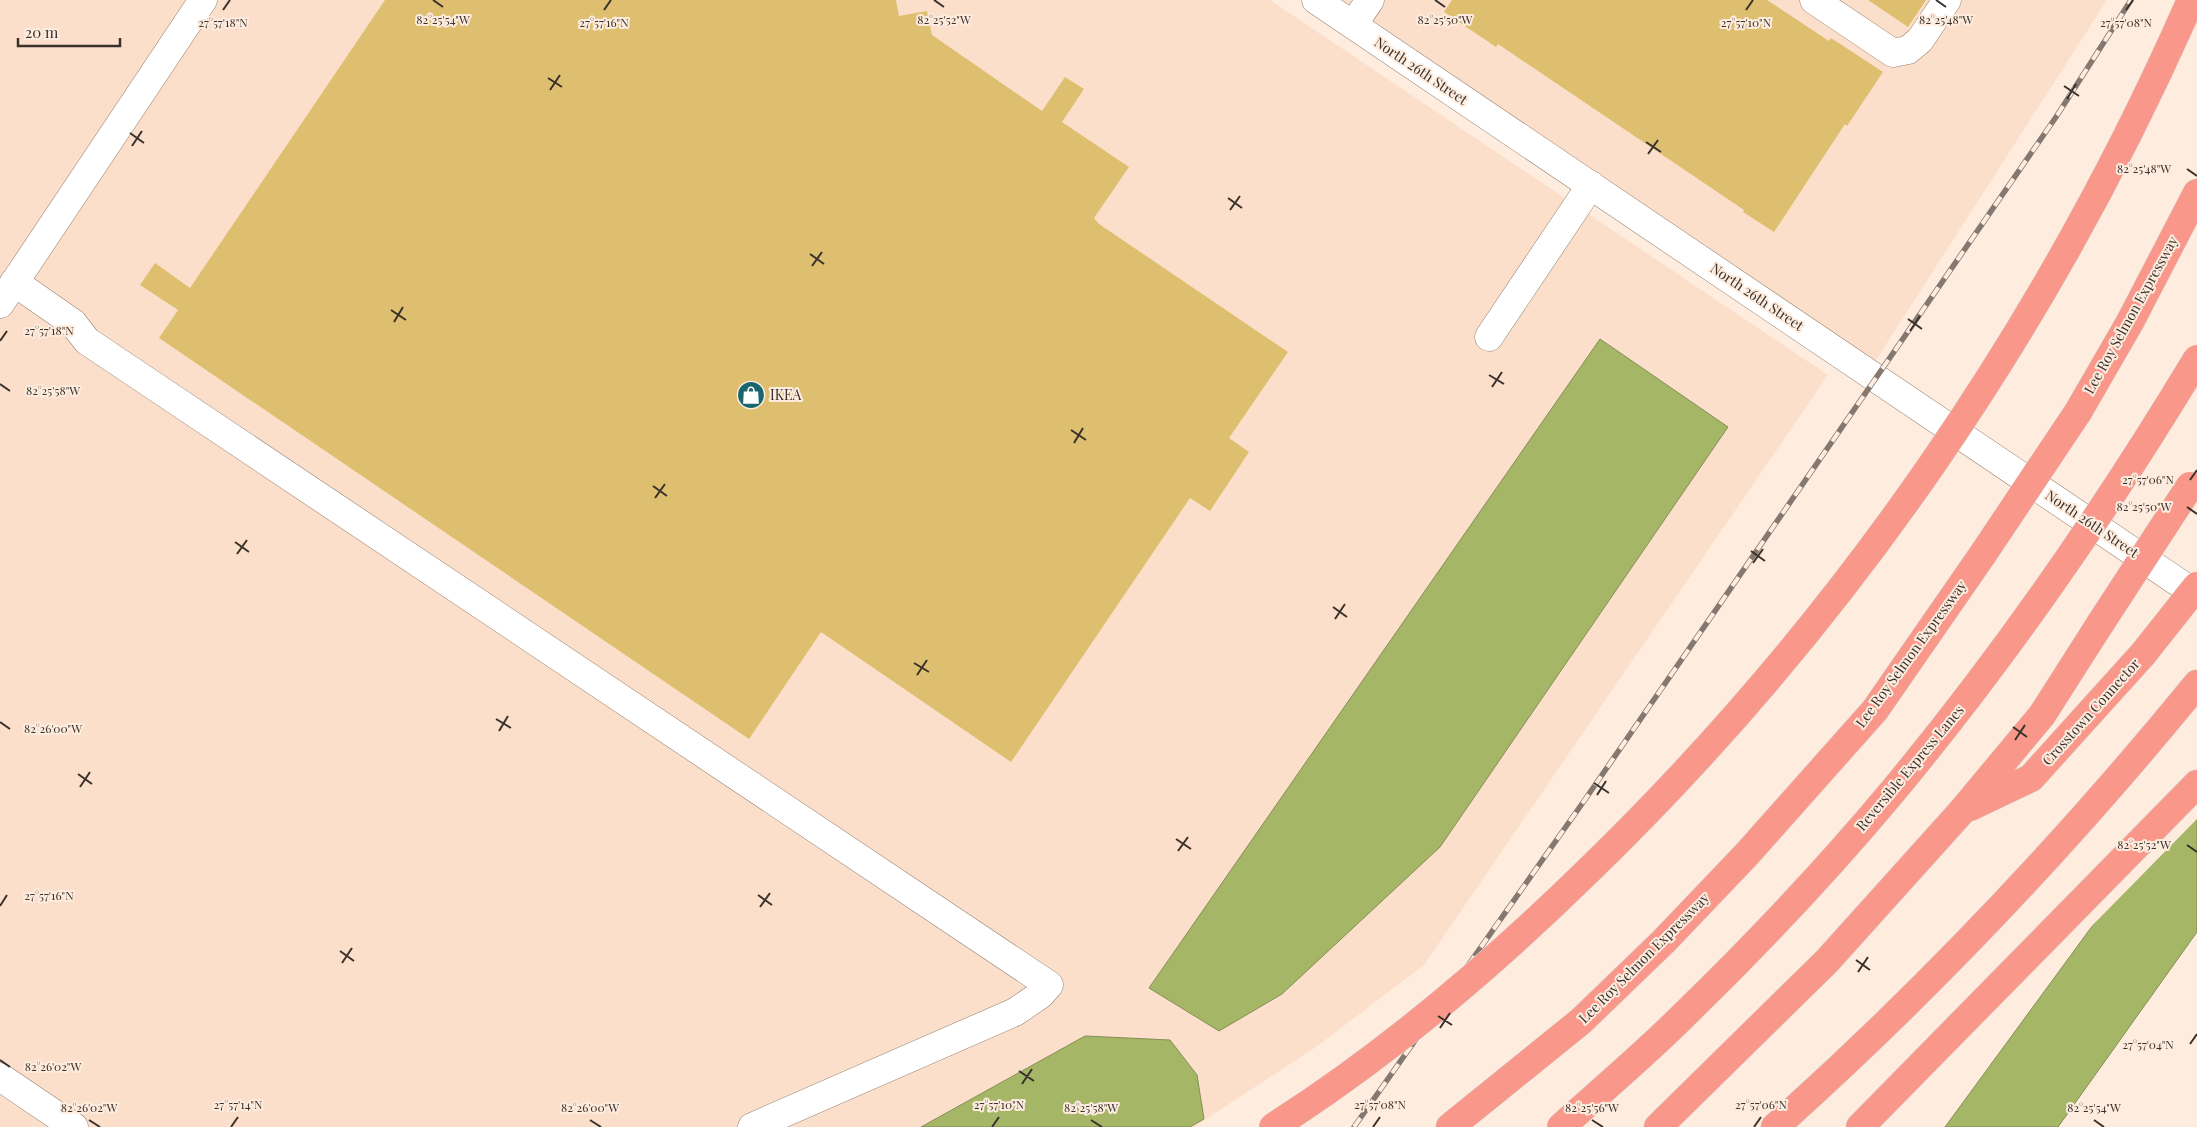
<svg xmlns="http://www.w3.org/2000/svg" width="2197" height="1127" viewBox="0 0 2197 1127" font-family="'Playfair Display',serif">
  <rect width="100%" height="100%" fill="#feecdf"/>
  <path fill="#fcdfca" d="M0 0H1270L1828 375 1424 965 1316 1047 1194 1127H0Z
    M1331 0H2107L1869 371Z"/>
  <path fill="#a6b667" stroke="#858e55" d="M1600 339 1728 427 1440 847 1282 994 1219 1031 1149 988Z
    M2197 783V932L2058 1127H1945Z
    M1085 1036 1170 1040 1197 1075 1204 1119 1190 1127H921Z"/>
  <path fill="#feecdf" d="M2197 781V819L2080 938 2195 782Z"/>
  <path fill="#debf6f" d="M385 0H896L899 16 927 11 932 35 1042 111 1065 77 1084 89 1062 122 1129 167 1094 218 1099 224 1288 352 1229 438 1249 452 1210 511 1190 498 1011 762 821 632 749 739 159 338 178 310 140 285 155 263 190 288Z
    M1452 0H1767L1829 41 1831 38 1883 72 1847 126 1845 124 1774 232 1743 212 1744 210 1498 44 1496 47 1444 12Z
    M1868 0H1926L1908 27Z"/>
  <g fill="none" stroke-linecap="round" stroke-linejoin="round">
    <g stroke="#948071" stroke-width="29">
      <path id="minor" d="M1316 0 2197 595
        M1814 0 1893 53 1908 50 1920 40 1947 0
        M1353 25 1370 0
        M14 282 73 323 87 341 1049 985 1040 995 1015 1012 752 1127
        M0 304 203 0
        M1489 337 1591 185
        M0 1077 74 1127"/>
    </g>
    <g stroke="#d7d6d5" stroke-width="29">
      <path id="highway" d="M2078 412 2130 322 2197 193
        M1970 807 2031 778 2143 654
        M1450 1127 1581 1021 1664 941 1747 854 1875 710 1983 554
        M1658 1127 1827 961 1962 811 2042 715 2100 624
        M1775 1127C1927 991 2068 842 2197 684
        M1860 1127 2197 784"/>
    </g>
    <use href="#minor" stroke="#fff" stroke-width="28"/>
    <use href="#highway" stroke="#f9988a" stroke-width="28"/>
    <g stroke="#847870" stroke-width="5.5">
      <path id="rail" d="M1354 1127 1584 801 2056 117 2131 0"/>
    </g>
    <use href="#rail" stroke="#feecdf" stroke-width="4" stroke-dasharray="11" stroke-linecap="butt"/>
    <g stroke="#d7d6d5" stroke-width="29" stroke-linecap="butt">
      <path id="highway-bridge" d="M1983 554 2078 412
        M2100 624 2190 486
        M2143 654 2197 586
        M1273 1127C1388 1054 1491 966 1588 871 1844 623 2048 326 2191 0
        M1561 1127C1602 1090 1645 1054 1684 1015 1757 944 1828 869 1893 791 2006 655 2106 510 2197 359"/>
    </g>
    <use href="#highway-bridge" stroke="#f9988a" stroke-width="28"/>
  </g>
  <path fill="none" stroke="#39312b" stroke-width="2" d="M433 0 443 7M934 0 944 7M1435 0 1445 7M1936 0 1946 7M223 10 230 0M604 10 611 0M1746 10 1753 0M2126 10 2133 0M548 78 562 87M2064 86 2079 96M550 90 560 75M2067 99 2076 84M130 133 144 143M1646 142 1661 152M132 146 142 131M1648 154 1658 140M2187 169 2197 176M1228 198 1242 208M1230 210 1240 196M810 254 824 264M812 266 822 252M391 310 406 320M1908 319 1922 329M394 322 403 307M1910 331 1920 316M0 341 7 331M1489 375 1504 384M0 384 10 391M1492 387 1502 372M1071 430 1086 440M1074 443 1083 428M2190 480 2197 470M653 486 667 496M655 498 665 484M2187 507 2197 514M235 542 249 552M1751 551 1765 561M237 554 247 540M1753 563 1763 549M1333 607 1347 617M1335 619 1345 604M914 663 929 672M917 675 927 660M496 719 511 728M0 722 10 729M2013 727 2027 737M499 731 508 716M2015 740 2025 725M78 774 92 784M1594 783 1609 793M80 787 90 772M1597 795 1606 781M1176 839 1191 849M2187 845 2197 852M1178 851 1188 837M758 895 772 905M0 906 7 895M760 907 770 893M340 951 354 961M1856 960 1870 970M342 963 352 948M1858 972 1868 957M1438 1016 1452 1025M1440 1028 1450 1013M2190 1044 2197 1034M0 1060 10 1067M1019 1071 1034 1081M1022 1084 1032 1069M89 1120 100 1127M590 1120 601 1127M1091 1120 1102 1127M1592 1120 1603 1127M2094 1120 2104 1127M231 1127 238 1117M992 1127 999 1117M1373 1127 1380 1117M1754 1127 1761 1117"/>
  <defs>
    <g id="shop-disc" transform="scale(1.4375)"><circle r="9.5" fill="#1a666f" stroke="#feecdf"/><path d="M-5-2.5h2.3a2.7 3.5 0 0 1 5.4 0H5L5.5 6h-11ZM-1.5-2.5h3a1.5 2.3 0 0 0-3 0Z" fill="#fff"/></g>
  </defs>
  <g fill-rule="evenodd">
    <use href="#shop-disc" x="751" y="395"/>
  </g>
  <g text-anchor="middle" stroke-width="4" stroke-linejoin="round" paint-order="stroke">
    <g font-size="14" fill="#39312b" stroke="#feecdf">
      <text transform="translate(1421 71) rotate(34)" y="5">North 26th Street</text>
      <text transform="translate(1757 297) rotate(34)" y="5">North 26th Street</text>
      <text transform="translate(2131 315) rotate(-61)" y="5">Lee Roy Selmon Expressway</text>
      <text transform="translate(2092 524) rotate(34)" y="5">North 26th Street</text>
      <text transform="translate(1911 654) rotate(-54)" y="5">Lee Roy Selmon Expressway</text>
      <text transform="translate(2091 712) rotate(-48)" y="5">Crosstown Connector</text>
      <text transform="translate(1910 768) rotate(-50)" y="5">Reversible Express Lanes</text>
      <text transform="translate(1644 958) rotate(-45)" y="5">Lee Roy Selmon Expressway</text>
    </g>
    <g font-size="14" fill="#39312b" stroke="#feecdf" text-anchor="start">
      <text x="770" y="400">IKEA</text>
    </g>
  </g>
  <g font-size="12" text-anchor="middle" fill="#39312b" stroke="#feecdf" stroke-width="4" stroke-linejoin="round" paint-order="stroke">
    <text x="443" y="24">82°25'54"W</text>
    <text x="944" y="24">82°25'52"W</text>
    <text x="1445" y="24">82°25'50"W</text>
    <text x="1946" y="24">82°25'48"W</text>
    <text x="223" y="27">27°57'18"N</text>
    <text x="604" y="27">27°57'16"N</text>
    <text x="1746" y="27">27°57'10"N</text>
    <text x="2126" y="27">27°57'08"N</text>
    <text x="2144" y="173">82°25'48"W</text>
    <text x="49" y="335">27°57'18"N</text>
    <text x="53" y="395">82°25'58"W</text>
    <text x="2148" y="484">27°57'06"N</text>
    <text x="2144" y="511">82°25'50"W</text>
    <text x="53" y="733">82°26'00"W</text>
    <text x="2144" y="849">82°25'52"W</text>
    <text x="49" y="900">27°57'16"N</text>
    <text x="2148" y="1049">27°57'04"N</text>
    <text x="53" y="1071">82°26'02"W</text>
    <text x="238" y="1109">27°57'14"N</text>
    <text x="999" y="1109">27°57'10"N</text>
    <text x="1380" y="1109">27°57'08"N</text>
    <text x="1761" y="1109">27°57'06"N</text>
    <text x="89" y="1112">82°26'02"W</text>
    <text x="590" y="1112">82°26'00"W</text>
    <text x="1091" y="1112">82°25'58"W</text>
    <text x="1592" y="1112">82°25'56"W</text>
    <text x="2094" y="1112">82°25'54"W</text>
  </g>
  <path d="M18 38v8h102v-8" fill="none" stroke="#39312b" stroke-width="2.5"/>
  <text x="25" y="38" font-size="15" fill="#39312b" stroke="#feecdf" stroke-width="4" paint-order="stroke">20 m</text>
</svg>
